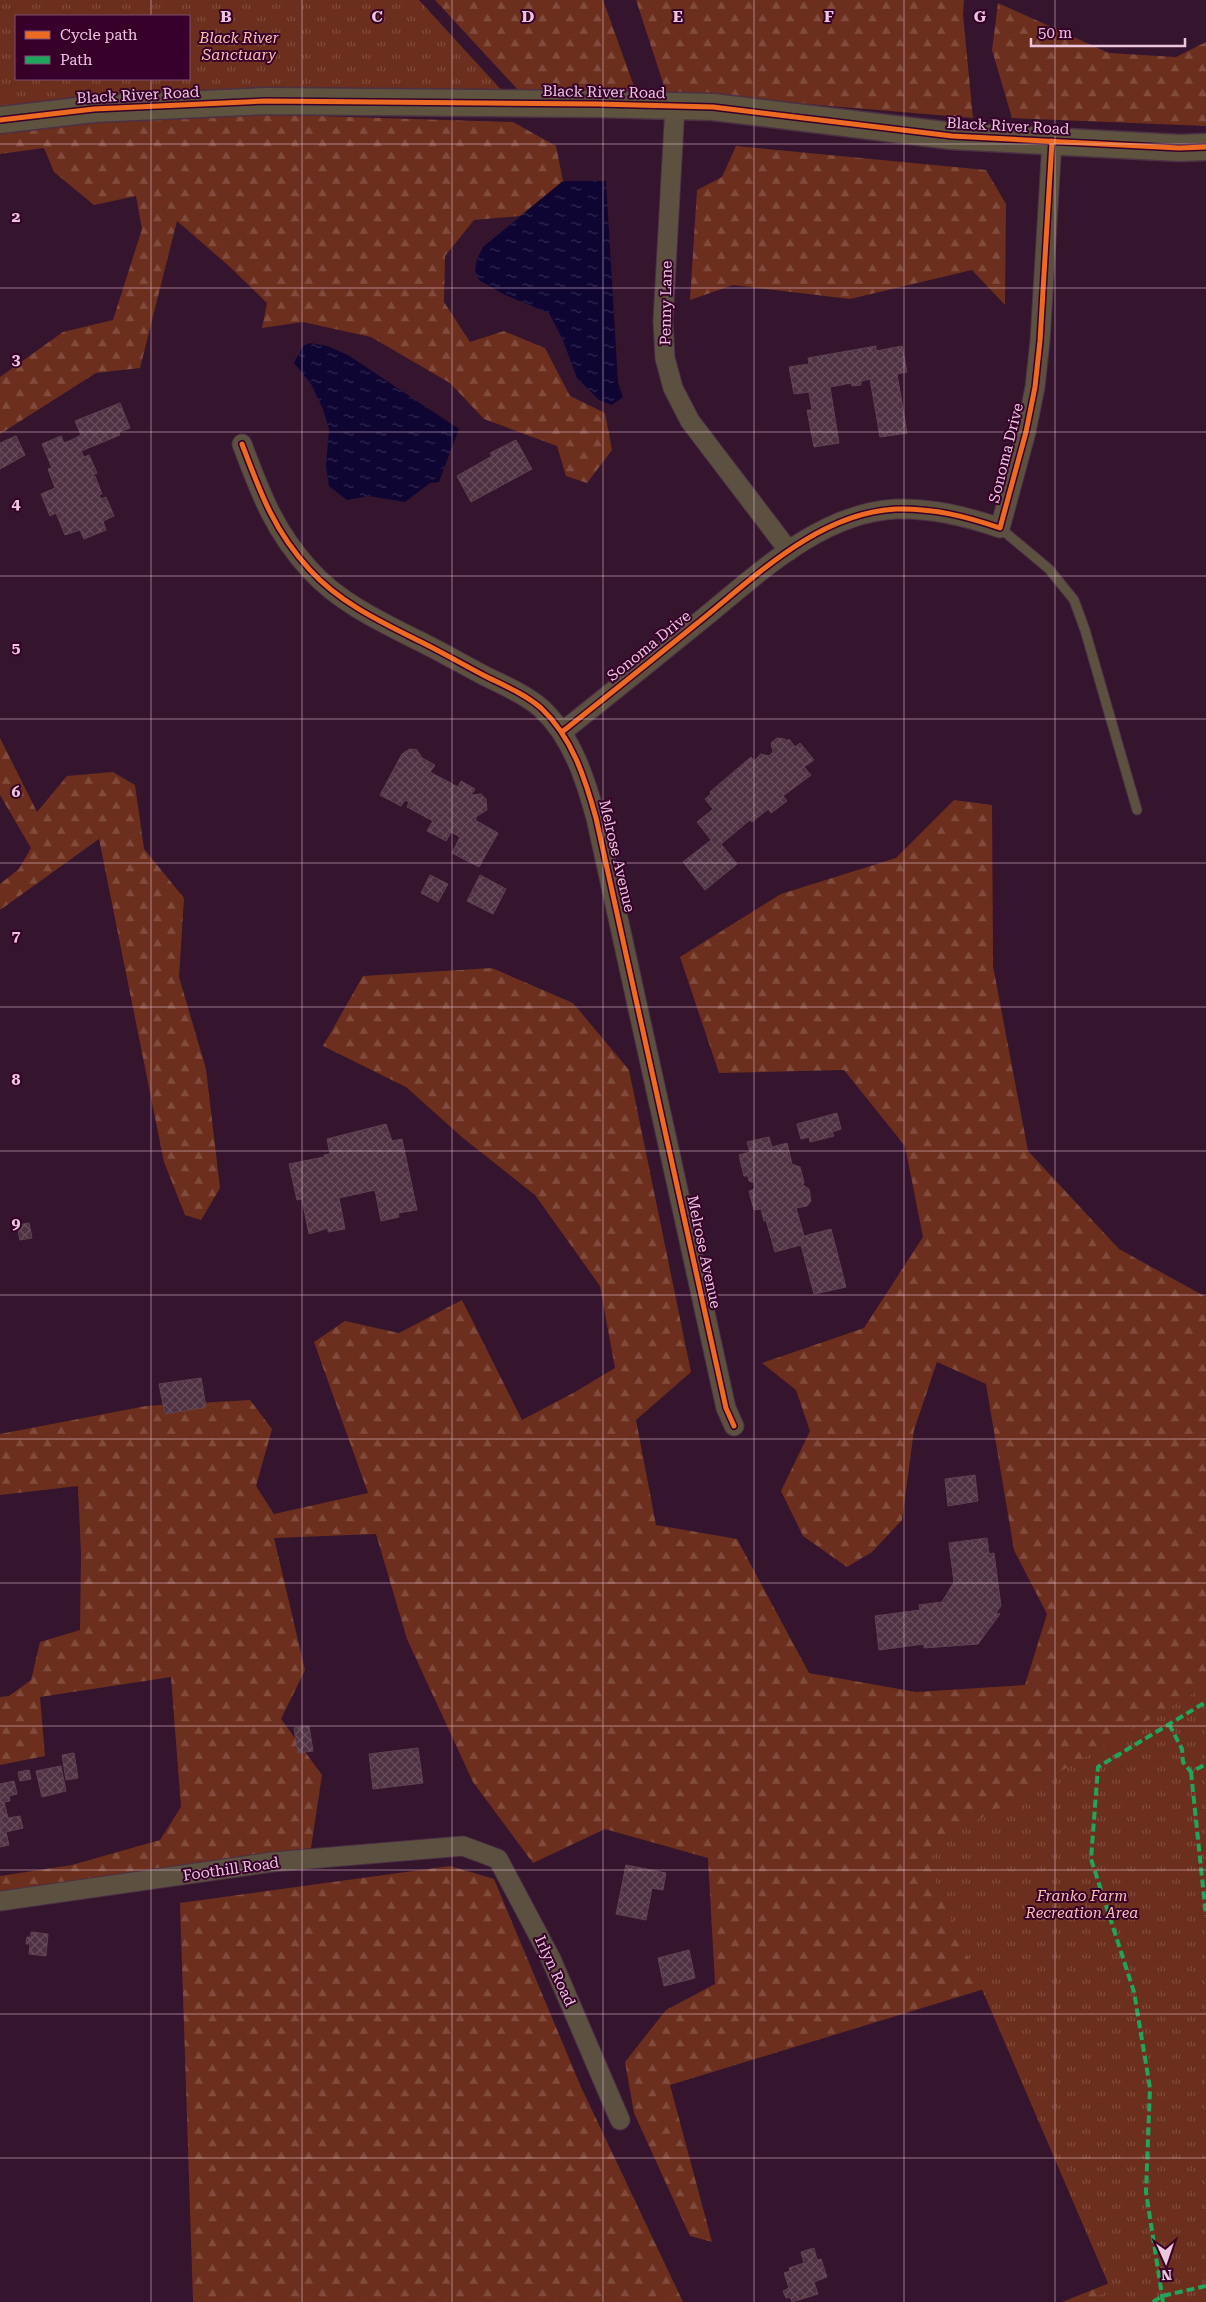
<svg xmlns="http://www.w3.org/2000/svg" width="1206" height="2302" viewBox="0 0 1206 2302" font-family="'Roboto Serif',serif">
  <defs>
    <pattern id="forest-firs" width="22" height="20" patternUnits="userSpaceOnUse" patternTransform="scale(1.25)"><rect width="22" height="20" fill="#6c2f1d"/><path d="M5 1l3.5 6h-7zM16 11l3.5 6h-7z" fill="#814c3d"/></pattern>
    <pattern id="park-tufts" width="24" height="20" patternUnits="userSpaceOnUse" patternTransform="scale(1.25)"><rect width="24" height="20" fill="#6c2f1d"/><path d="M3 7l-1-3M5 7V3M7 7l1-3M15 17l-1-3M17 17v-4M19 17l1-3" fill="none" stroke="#814c3d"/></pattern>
    <pattern id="water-ripples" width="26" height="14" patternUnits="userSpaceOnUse" patternTransform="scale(1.25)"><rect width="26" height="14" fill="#0f0533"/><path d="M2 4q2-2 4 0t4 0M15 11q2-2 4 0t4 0" fill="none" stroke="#322850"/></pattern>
    <pattern id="building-cross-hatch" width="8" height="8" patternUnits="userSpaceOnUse" patternTransform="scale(1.25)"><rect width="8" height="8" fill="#4e3241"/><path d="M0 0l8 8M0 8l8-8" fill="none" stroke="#684e5c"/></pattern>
  </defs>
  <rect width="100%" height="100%" fill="#35142d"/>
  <path fill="url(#forest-firs)" d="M435 0H603L636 92 519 91Z
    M636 0H964L963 15 973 118 666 92Z
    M998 3 1109 53 1176 57 1206 42V126L1012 118 992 50Z
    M193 112 513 122 556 146 563 181 520 216 474 220 445 256 444 302 470 342 504 331 545 348 570 396 605 413 612 450 587 483 566 476 557 446 484 419 450 383 371 337 303 322 262 328 267 303 230 267 177 221 140 368 96 373 0 434V377L63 332 113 320 142 229 136 196 94 205 54 172 44 148 0 154V132Z
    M736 146 986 170 1006 204 1005 305 972 270 850 299 733 285 690 300 697 190 722 177Z
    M0 738 37 812 67 776 113 772 135 785 144 849 184 898 179 977 206 1069 220 1188 201 1220 185 1215 164 1162 99 839 0 910V884L19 869 31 848 0 795Z
    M954 800 992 805 993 966 1028 1151 1119 1249 1206 1297V2221L1096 1955 670 2085 712 2242 690 2236 634 2113 625 2062 666 2010 715 1984 708 1858 605 1829 533 1863 473 1782 407 1639 376 1534 274 1538 305 1670 281 1719 322 1775 311 1848 0 1891V1876L72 1865 160 1840 181 1807 171 1677 40 1697 45 1756 0 1765V1697L9 1696 31 1680 40 1642 80 1630 81 1555 78 1486 0 1495V1434L146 1406 250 1400 272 1429 256 1486 274 1514 368 1493 314 1342 345 1321 399 1333 462 1300 522 1420 575 1392 615 1368 600 1286 535 1195 463 1138 406 1087 323 1046 363 976 492 968 573 1003 629 1070 691 1372 636 1420 656 1525 737 1539 809 1673 916 1692 1025 1685 1047 1614 1014 1550 986 1384 937 1362 914 1430 902 1520 872 1552 847 1567 803 1536 781 1491 810 1431 796 1390 762 1363 864 1328 923 1237 905 1146 844 1070 719 1073 680 957 781 894 896 858Z
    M450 1866 494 1879 581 2087 683 2302H193L180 1903Z
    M1122 2278 1120 2302H1062Z"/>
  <path fill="url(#park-tufts)" fill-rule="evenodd" d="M0 0H419L505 94 0 113ZM16 16H189V79H16Z
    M1206 1686V2302H1084L1111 2290 923 1852Z"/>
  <path fill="url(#water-ripples)" d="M563 181H606L618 383 623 397 612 405 599 400 577 378 562 338 549 313 505 295 479 280 475 270 477 259 483 247Z
    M310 343 327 346 348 355 459 429 439 482 430 483 405 502 369 496 347 500 329 486 326 467 329 429 323 409 311 384 294 363 303 346Z"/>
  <path fill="url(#building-cross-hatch)" stroke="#5f4252" d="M876 346V351L902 346 907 372 897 374 907 433 880 437 870 379 861 381V385L852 386 851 383 830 387 839 443 814 447 807 410H812L809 392 794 394 789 367 809 364 808 358Z
    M120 403 130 428 119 432 120 435 81 451 84 457 89 455 97 473 91 476H95L102 494 99 495 101 499 106 497 114 516 103 521 106 530 84 539 80 530 65 535 56 513 50 516 41 494 55 488 48 469 52 468 42 444 61 436 64 443 76 438 81 435 75 421Z
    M16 436 25 455 0 469V443Z
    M516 440 532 469 471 502 457 476 492 456 490 453Z
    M777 738 785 739 787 741 789 739 795 747 800 743 814 760 804 767 811 775 783 796 787 801 771 813 768 809 752 822 750 820 721 844 737 864 705 890 683 862 711 840 697 822 713 809 705 799 711 794 710 792 751 757 754 761 761 754 769 756 773 752 771 743Z
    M410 749 417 750 422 758 435 765 430 772 458 787 461 781 475 789 471 795 481 794 486 799 487 810 477 816 475 820 498 833 479 867 452 853 460 837 451 832 446 841 427 831 433 821 407 807 409 802 405 800 401 806 380 795 402 754Z
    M430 875 448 884 438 902 421 893Z
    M480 875 506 889 493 914 467 901Z
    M837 1113 841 1129 832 1132 834 1136 810 1142 809 1137 801 1139 797 1124Z
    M386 1124 392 1141 402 1139 417 1210 398 1213 399 1217 381 1221 375 1190 339 1198 345 1229 328 1232V1228L309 1234 302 1199 297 1200 289 1164 324 1157V1155L330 1154 327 1139Z
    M769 1137 772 1147 787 1143 792 1164 800 1167 804 1182 803 1185 809 1189 811 1201 807 1206 796 1208 804 1236 831 1229 846 1287 814 1294 801 1245 775 1252 766 1220 764 1221 761 1209 754 1210 749 1191 755 1189 754 1183 749 1181 748 1176H744L739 1155 750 1152 747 1142Z
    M29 1223 32 1238 20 1240 17 1225Z
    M201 1378 206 1407 165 1414 159 1384Z
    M975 1475 978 1501 948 1506 945 1479Z
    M987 1538 989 1554 994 1553 1001 1606 996 1613 1000 1614 978 1644 924 1648V1644L879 1650 875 1616 920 1610 919 1605 942 1602 954 1582 949 1543Z
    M309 1726 313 1751 298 1753 294 1728Z
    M418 1748 423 1783 373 1789 369 1754Z
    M74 1753 78 1778 66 1780 62 1755Z
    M61 1766 66 1791 42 1797 36 1771Z
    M29 1770 31 1779 20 1781 18 1772Z
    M14 1781 17 1794 9 1796 10 1801 4 1802 8 1818 20 1816 23 1828 6 1832 9 1845 0 1847V1784Z
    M626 1865 666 1873 663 1890 652 1888 646 1920 616 1914Z
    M31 1932 48 1934 46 1956 29 1954 30 1944H26L27 1937H31Z
    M689 1950 695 1978 664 1986 658 1958Z
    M814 2248 817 2260 821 2259 827 2277 814 2282 818 2294 792 2302 790 2297 786 2298 783 2291 789 2288 784 2273 790 2271 789 2268 804 2263 801 2252Z"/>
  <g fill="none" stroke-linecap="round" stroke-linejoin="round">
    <g stroke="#4c3044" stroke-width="11">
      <path id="lane" d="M1000 528 1049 569 1074 600 1085 630 1137 810"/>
    </g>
    <g stroke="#4c3044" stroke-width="21">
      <path id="street" d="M675 106 663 321 665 358 673 388 690 421 789 551
        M242 444C260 492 274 531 310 570 339 602 379 621 417 640 440 651 462 664 485 676 503 685 525 694 541 708 572 737 585 778 596 818L726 1408 734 1426
        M562 732C606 697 651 661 695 625 753 579 817 513 896 509 932 508 965 516 1000 528L1026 432 1035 387 1040 341 1052 141
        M0 1901 272 1862 463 1846 498 1859 551 1959 620 2120"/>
    </g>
    <g stroke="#4c3044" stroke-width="29">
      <path id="secondary" d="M0 120 94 109 266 101 598 104 713 107 952 136 1179 148 1206 147"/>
    </g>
    <use href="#lane" stroke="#5c5141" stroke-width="9"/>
    <use href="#street" stroke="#5c5141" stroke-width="19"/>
    <use href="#secondary" stroke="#5d533f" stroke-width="26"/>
    <path stroke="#20a55d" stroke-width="4" stroke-dasharray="8 4" stroke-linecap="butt" d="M1169 1724 1182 1749 1183 1762 1191 1772 1206 1764
      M1191 1772 1206 1916
      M1153 2302 1162 2296 1206 2286
      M1163 2302 1146 2192 1150 2088 1134 1992 1091 1859 1098 1767 1206 1702"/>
    <g stroke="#36002a" stroke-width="8">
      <path id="cycleway" d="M0 120 94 109 266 101 598 104 713 107 952 136 1179 148 1206 147
        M242 444C260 492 274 531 310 570 339 602 379 621 417 640 440 651 462 664 485 676 503 685 525 694 541 708 572 737 585 778 596 818L726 1408 734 1426
        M562 732C606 697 651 661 695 625 753 579 817 513 896 509 932 508 965 516 1000 528L1026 432 1035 387 1040 341 1052 141"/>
    </g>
    <use href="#cycleway" stroke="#ed6a23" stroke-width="5"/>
  </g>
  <path fill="none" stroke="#ebc6dd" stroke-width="1" stroke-opacity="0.55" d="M151 0V16M302 0V2302M452 0V2302M603 0V2302M754 0V2302M904 0V2302M1055 0V2302M151 79V2302M0 144H1206M0 288H1206M0 432H1206M0 576H1206M0 719H1206M0 863H1206M0 1007H1206M0 1151H1206M0 1295H1206M0 1439H1206M0 1583H1206M0 1726H1206M0 1870H1206M0 2014H1206M0 2158H1206"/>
  <g text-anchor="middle" stroke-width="4" stroke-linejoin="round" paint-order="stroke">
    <g font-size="15" font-style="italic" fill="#fbc1ad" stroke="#36002a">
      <text x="239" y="43">Black River<tspan x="239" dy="17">Sanctuary</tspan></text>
      <text x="1082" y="1901">Franko Farm<tspan x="1082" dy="17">Recreation Area</tspan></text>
    </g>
    <g font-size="15" fill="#ebc6dd" stroke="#36002a">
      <text transform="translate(604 92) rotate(1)" y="5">Black River Road</text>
      <text transform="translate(138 95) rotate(-3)" y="5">Black River Road</text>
      <text transform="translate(1008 126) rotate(3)" y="5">Black River Road</text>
      <text transform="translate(666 303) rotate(-89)" y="5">Penny Lane</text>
      <text transform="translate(1006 453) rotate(-76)" y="5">Sonoma Drive</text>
      <text transform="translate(649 646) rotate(-39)" y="5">Sonoma Drive</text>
      <text transform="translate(617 856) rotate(77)" y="5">Melrose Avenue</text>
      <text transform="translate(704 1252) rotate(78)" y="5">Melrose Avenue</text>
      <text transform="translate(231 1869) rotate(-8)" y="5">Foothill Road</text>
      <text transform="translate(555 1971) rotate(65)" y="5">Irlyn Road</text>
    </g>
  </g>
  <g font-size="16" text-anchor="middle" font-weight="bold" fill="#ebc6dd" stroke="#36002a" stroke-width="4" stroke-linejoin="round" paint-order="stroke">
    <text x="226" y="22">B</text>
    <text x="377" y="22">C</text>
    <text x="528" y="22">D</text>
    <text x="678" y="22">E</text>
    <text x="829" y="22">F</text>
    <text x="980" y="22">G</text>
    <text x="16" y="222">2</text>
    <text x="16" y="365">3</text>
    <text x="16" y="509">4</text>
    <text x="16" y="653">5</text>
    <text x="16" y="797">6</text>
    <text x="16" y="941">7</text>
    <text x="16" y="1085">8</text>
    <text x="16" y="1229">9</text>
  </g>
  <rect x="15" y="15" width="175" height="65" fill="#36002a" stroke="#7e4f72"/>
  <rect x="25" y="31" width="25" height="8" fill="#ed6a23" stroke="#7e4f72"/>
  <text x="60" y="40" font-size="15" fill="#ebc6dd">Cycle path</text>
  <rect x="25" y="56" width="25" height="8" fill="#20a55d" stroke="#7e4f72"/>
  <text x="60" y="65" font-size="15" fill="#ebc6dd">Path</text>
  <g transform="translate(1166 2262) rotate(177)" stroke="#36002a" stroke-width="4" paint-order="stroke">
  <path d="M0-4L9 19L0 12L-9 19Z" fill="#ebc6dd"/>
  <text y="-8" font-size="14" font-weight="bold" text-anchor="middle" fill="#ebc6dd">N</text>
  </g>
  <path d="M1031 38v8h154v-8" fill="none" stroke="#ebc6dd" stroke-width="2.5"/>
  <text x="1038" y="38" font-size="15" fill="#ebc6dd" stroke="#36002a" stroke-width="4" paint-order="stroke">50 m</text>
</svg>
